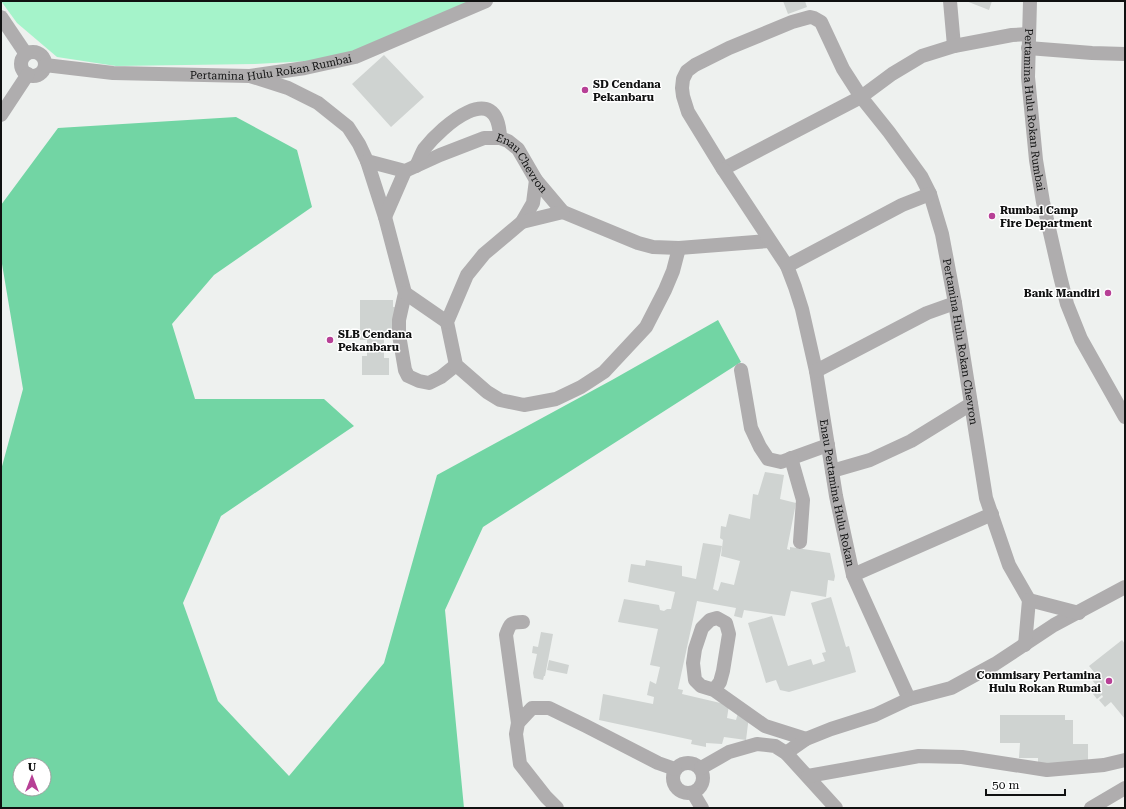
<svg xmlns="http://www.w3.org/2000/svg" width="1126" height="809" viewBox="0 0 1126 809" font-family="'Roboto Serif',serif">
  <rect width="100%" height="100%" fill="#eef1ef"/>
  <path fill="#a5f3ca" d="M1 1H488L358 50 309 61 255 64 116 66 57 57 17 23Z"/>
  <path fill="#72d5a4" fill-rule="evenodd" d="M236 117 297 150 312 207 214 275 172 324 195 399H324L354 426 221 516 183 603 218 701 289 776 384 663 437 475 612 380 718 320 741 362 483 527 445 610 464 808H1V470L23 389 1 258V205L58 128ZM20 765H44V789H20Z"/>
  <path fill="#cfd3d1" d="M783 1H805L807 7 788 14Z
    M966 1H992L989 10Z
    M384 55 424 97 391 127 352 84Z
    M360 300H393V307H396L393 339H384V358H389V375H362V356H367V340H360Z
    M765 472 784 475 780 499 796 503 787 549 790 550V547L830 553 835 576 834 581 828 580 826 597 791 591 785 616 744 610 742 618 734 616 736 608 697 601 678 689 683 690 682 694 729 705 727 718 736 720 738 713 749 716 746 740 724 737 722 744 706 743V747L691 744 692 740 599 720 603 694 653 704 654 697 647 695 650 681 656 684 660 667 650 665 658 629 618 622 624 599 659 605 660 610 664 611 667 609H671L675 592 628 582 631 564 645 566 646 560 682 566V576L696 579 703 543 722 546 713 589 718 591 721 582 734 585 740 561 721 556 723 540 720 538 721 526 726 527 729 514 750 519 753 494 758 495Z
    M831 597 846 647 849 646 856 672 789 692 780 690 776 680 766 683 748 623 772 616 788 666 811 659 813 665 825 661 822 653 826 652 811 603Z
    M541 632 553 634 545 676H544L543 680 534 678 533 673 537 654 532 653 533 646 538 647Z
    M1122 640 1125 644V719L1111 702 1105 707 1099 700 1103 697 1102 695 1097 699 1090 690 1096 685 1089 676 1094 672 1089 666Z
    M549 660 569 665 567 674 547 670Z
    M1000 715H1065V720H1073V744H1088V761L1038 767V758H1019L1020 743H1000Z"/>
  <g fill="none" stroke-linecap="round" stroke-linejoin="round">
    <g stroke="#afadae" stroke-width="14">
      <path d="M950 1 954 46"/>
      <path id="s1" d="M1030 1 1028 77 1036 160 1043 202 1059 272 1067 304 1081 339 1125 417"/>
      <path d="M1 17 26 54"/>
      <path id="s2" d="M1029 34 1012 35 954 46 922 56 892 74 861 97 723 169 688 112 683 96 682 88 683 79 687 71 695 65 729 48 792 22 810 17 814 18 821 22 843 69 861 97 889 132 921 176 930 194 942 234 955 303 986 498 1009 565 1029 600"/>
      <path d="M1028 48 1092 53 1125 54"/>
      <circle cx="33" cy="64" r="12"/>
      <path id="s3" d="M45 65 113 73 250 76 305 68 355 57 486 1"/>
      <path id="s4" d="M250 76 288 88 318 103 348 127 359 144 367 161 405 171 440 155 484 138H500L508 141 518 149 536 180 563 212 638 243 653 247 679 248 769 241"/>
      <path d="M1 115 28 74"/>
      <path d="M367 161 385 217 405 293 399 320V335L405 370 408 376 419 381 429 383 441 377 456 365"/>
      <path d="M416 166C419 161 421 154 424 149 442 126 498 77 500 138"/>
      <path id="s5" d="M723 169 787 266 795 287 802 309 816 371 836 496 853 575 909 699 951 688 995 664 1054 625 1125 587"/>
      <path d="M536 180 533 203 522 222 484 254 467 275 447 322 456 365 487 392 500 400 524 405 556 399 581 387 604 372 646 327 665 290 673 271 679 248"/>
      <path d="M385 217 405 171"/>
      <path d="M522 222 563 212"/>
      <path d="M787 266 902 205 930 194"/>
      <path d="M405 293 447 322"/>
      <path d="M741 370 751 428 760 447 768 459 781 462 828 445"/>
      <path d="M816 371 927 313 955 303"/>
      <path d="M791 458 803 500 800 542"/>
      <path d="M832 471 870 460 911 441 971 404"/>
      <path d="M853 575 992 514"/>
      <path d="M1029 600 1079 613"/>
      <path d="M1025 645 1029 600"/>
      <path d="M714 690 720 682 723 671 729 634 726 623 717 618 710 620 702 628 695 649 693 663 695 680 701 686 714 690 765 726 806 739"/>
      <path d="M518 723 506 635C510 623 511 622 523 622"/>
      <path d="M786 753 806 739 831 729 875 715 909 699"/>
      <circle cx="688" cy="778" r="15"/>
      <path d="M701 768 729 752 757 744 775 746 786 753 836 808"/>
      <path d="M808 776 919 756 962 757 1047 770 1104 765 1125 760"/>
      <path d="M693 793 702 808"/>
      <path d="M557 808 546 797 520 764 516 734 518 723 532 708H549L586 726 658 763 675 769"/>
      <path d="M1091 808 1125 788"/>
    </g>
  </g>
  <g fill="#b74096" stroke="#fff" stroke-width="1.5">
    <circle cx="585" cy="90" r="4"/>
    <circle cx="992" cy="216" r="4"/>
    <circle cx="1108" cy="293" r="4"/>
    <circle cx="330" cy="340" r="4"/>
    <circle cx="1109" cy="681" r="4"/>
  </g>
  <g text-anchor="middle" stroke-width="3" stroke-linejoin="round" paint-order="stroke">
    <g font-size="11" fill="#101111" stroke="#fff">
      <text dy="4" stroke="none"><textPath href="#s3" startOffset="227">Pertamina Hulu Rokan Rumbai</textPath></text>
      <text dy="4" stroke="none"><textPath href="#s1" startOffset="109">Pertamina Hulu Rokan Rumbai</textPath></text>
      <text dy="4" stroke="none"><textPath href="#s4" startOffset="326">Enau Chevron</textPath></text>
      <text dy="4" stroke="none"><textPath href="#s2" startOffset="951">Pertamina Hulu Rokan Chevron</textPath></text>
      <text dy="4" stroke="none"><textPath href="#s5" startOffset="349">Enau Pertamina Hulu Rokan</textPath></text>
    </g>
    <g font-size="11" font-weight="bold" fill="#101111" stroke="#fff" text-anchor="start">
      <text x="593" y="88">SD Cendana<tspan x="593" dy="13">Pekanbaru</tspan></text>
      <text x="1000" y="214">Rumbai Camp<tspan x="1000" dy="13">Fire Department</tspan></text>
      <text x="1100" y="297" text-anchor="end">Bank Mandiri</text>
      <text x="338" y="338">SLB Cendana<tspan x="338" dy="13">Pekanbaru</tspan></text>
      <text x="1101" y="679" text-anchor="end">Commisary Pertamina<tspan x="1101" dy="13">Hulu Rokan Rumbai</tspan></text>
    </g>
  </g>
  <rect width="1126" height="809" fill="none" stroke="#101111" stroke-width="4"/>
  <g transform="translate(32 777)"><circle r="19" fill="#ffffff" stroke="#9fa0a0"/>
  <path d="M0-3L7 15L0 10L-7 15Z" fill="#b74096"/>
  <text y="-6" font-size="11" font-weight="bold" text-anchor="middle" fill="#101111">U</text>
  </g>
  <path d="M986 789v6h79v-6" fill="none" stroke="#101111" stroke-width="2"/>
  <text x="992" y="789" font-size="12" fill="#101111" stroke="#ffffff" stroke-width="3" paint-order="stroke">50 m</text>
</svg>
